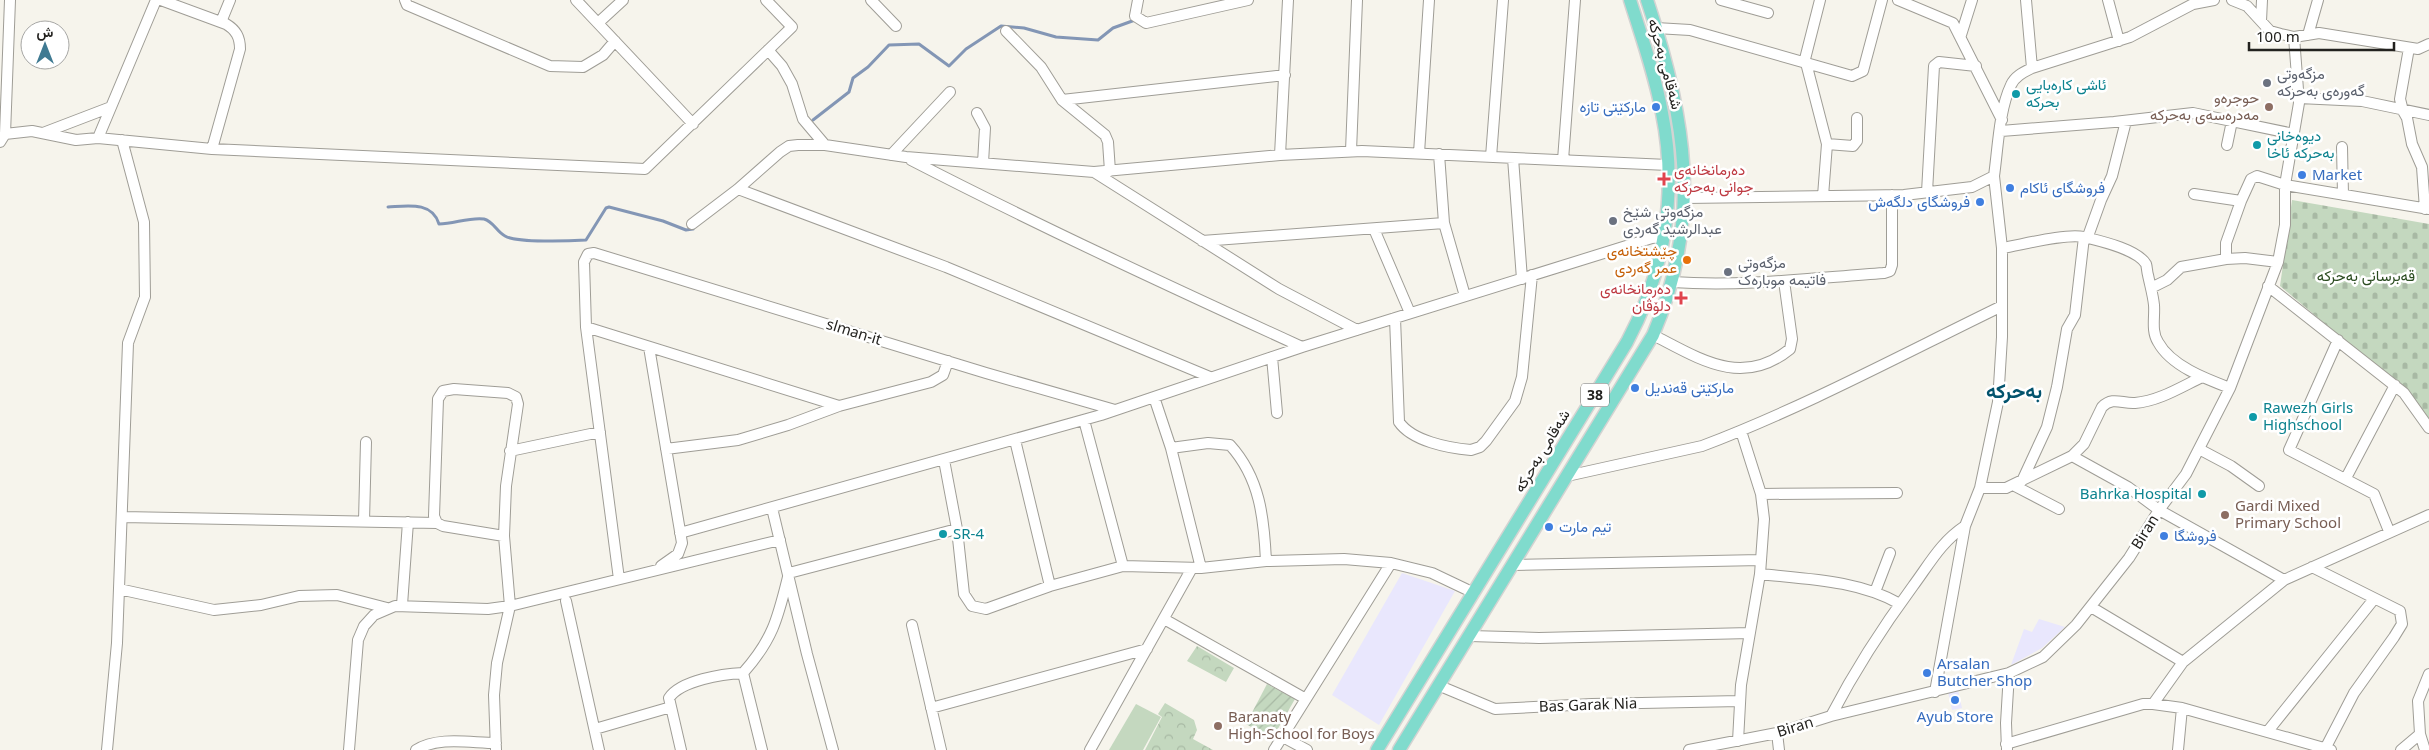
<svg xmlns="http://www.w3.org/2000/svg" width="2429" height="750" viewBox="0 0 2429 750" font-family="'Noto Sans',Vazirmatn,sans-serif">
  <defs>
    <pattern id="forest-crowns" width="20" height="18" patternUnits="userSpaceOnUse" patternTransform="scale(1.25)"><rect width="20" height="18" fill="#c4d8bf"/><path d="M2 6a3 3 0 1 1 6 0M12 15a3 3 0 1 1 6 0" fill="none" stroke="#a8b9a4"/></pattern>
    <pattern id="cemetery-stones" width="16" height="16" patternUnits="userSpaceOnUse" patternTransform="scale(1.25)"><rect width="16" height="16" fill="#c4d8bf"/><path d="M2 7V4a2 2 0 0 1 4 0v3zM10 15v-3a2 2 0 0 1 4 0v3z" fill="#a8b9a4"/></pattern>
    <pattern id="garden-furrows" width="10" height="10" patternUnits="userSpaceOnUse" patternTransform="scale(1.25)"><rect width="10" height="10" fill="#c4d8bf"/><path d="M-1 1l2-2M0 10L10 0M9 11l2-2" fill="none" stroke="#a8b9a4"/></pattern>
  </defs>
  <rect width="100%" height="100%" fill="#f6f4ec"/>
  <path fill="#e9e7fd" d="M1402 573 1455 591 1379 725 1332 695Z
    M2039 619 2065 627 2042 648 2011 665 2024 629 2032 632Z
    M1958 690 1962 708 1952 710 1948 692Z"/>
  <path fill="#c4d8bf" d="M1136 704 1161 717 1143 750H1109Z"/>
  <path fill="url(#forest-crowns)" d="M1197 646 1234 668 1226 682 1187 661Z
    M1165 703 1194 720 1197 730 1193 739 1213 750H1145L1162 717 1158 714Z"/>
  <path fill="url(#cemetery-stones)" d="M2292 200 2429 224V425L2411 396 2280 286Z"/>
  <path fill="url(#garden-furrows)" d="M1267 684 1295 699 1272 739 1246 724Z"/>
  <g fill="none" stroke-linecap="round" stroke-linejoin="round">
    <path stroke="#8396b5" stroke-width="3" d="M813 120 849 92 853 78 868 67 889 45 919 44 949 66 966 49 1001 26 1024 28 1056 37 1098 40 1113 28 1135 20
      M388 207C407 206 432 201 439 224 454 224 469 217 484 219 493 221 497 232 505 236 517 243 570 241 586 240L606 208 609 207 663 221 686 230 693 229"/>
    <g stroke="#9f9d96" stroke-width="12">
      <path id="minor" d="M161 0 226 24C236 30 240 37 240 49L212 149
        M405 0 407 5 550 66 583 67 603 55 615 41
        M576 0 693 124
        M871 0 896 26
        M1138 0 1135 16 1146 23 1248 0
        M1721 0 1768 13
        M1820 0 1805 59 1827 144 1823 196
        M1898 0 1953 23 2002 120
        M2026 0 2032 68
        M2108 0 2119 41
        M2232 0 2247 6 2270 31 2281 34 2294 37 2319 33 2418 49 2429 44
        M2261 21 2262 0
        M221 22 230 0
        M598 23 623 0
        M1656 28 1690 30 1852 76 1863 71 1882 0
        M1006 31 1041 67 1062 100 1105 135 1108 142 1110 171
        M1961 35 1972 0
        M2308 35 2318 0
        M2409 48 2400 99 2403 111 2407 118 2412 144 2422 167 2425 209
        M768 50 782 66 792 84 803 119 825 145
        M2299 98 2362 101 2429 115
        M1062 100 1285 75
        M977 113 985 128 983 163
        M2001 131 2114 122 2193 113 2294 134
        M43 133 111 107
        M5 134 32 131 76 140 98 138 212 149 645 169 792 27 766 0
        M98 138 156 0
        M0 142 5 134 10 0
        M1827 144 1853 146 1857 141V118
        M2227 145 2232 121
        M2342 147 2343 195
        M1351 151 1357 0
        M1419 153 1429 0
        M1439 154 1444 223 1465 296
        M891 155 950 92
        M1280 155 1288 0
        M1491 157 1503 0
        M1513 158 1522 279
        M911 160C1039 226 1171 287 1302 347
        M1563 160 1575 0
        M1094 172 1279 289 1357 330
        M738 189 946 267 1210 377
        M1927 192 1934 66 1939 62 1976 66
        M2194 194 2241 201 2251 179 2257 176 2285 185 2429 209
        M1685 198 1904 195 1972 187 1994 176C1998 148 1999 110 2011 85 2015 76 2024 72 2032 68L2130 37 2193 4 2214 0
        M2241 201 2226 243V259L2245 258 2278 262
        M692 224 738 189 780 152 789 146 798 145H825L906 157 1094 172 1280 155 1362 151 1668 165
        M1374 229 1410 313
        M2087 239 2101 200 2112 176 2126 121
        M1202 241 1444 223
        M2002 248C2021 245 2066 233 2084 237 2100 241 2137 249 2146 264 2147 267 2147 272 2148 275 2150 285 2153 295 2154 305 2155 317 2151 331 2158 342 2171 366 2206 379 2230 388
        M1672 282C1743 287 1813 278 1884 273L1890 271 1892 265V195
        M2268 286 2404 393 2429 428
        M2151 288 2167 280 2181 267 2226 259
        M1395 318 1399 422C1412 441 1448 448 1471 450L1480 447 1486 441 1515 401 1522 377 1532 275
        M586 327 839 406
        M1653 335C1700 359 1742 388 1790 349L1792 339 1784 281
        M2338 340 2289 450 2374 494 2389 531
        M649 347 682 543 678 554 661 566
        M1272 357 1277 413
        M1154 397 1171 448 1201 568
        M1084 420 1123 566
        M1015 440 1050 586
        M1171 448 1208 443 1230 445C1260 478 1264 518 1266 561
        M666 449 738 440 788 425 839 406 931 382 943 375 948 361
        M2199 449 2231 466 2259 486
        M510 451 600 432
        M2072 456 2128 487 2159 510 2284 580
        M944 460 957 529 964 594 972 606 986 609 1050 586 1123 566 1201 568 1266 561 1344 559 1391 563 1432 573 1474 593
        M1567 476 1702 446C1805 407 1903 354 2002 306
        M2346 478 2395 385
        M2022 481 2047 427 2057 387 2067 329 2075 315 2084 237
        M2013 485 2059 509
        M1980 488H2006L2072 456 2084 444 2102 407C2113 396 2122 404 2135 403 2159 401 2181 387 2202 377
        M1761 494 1897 493
        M772 508 807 654 833 750
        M122 517 437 523 443 526 504 536
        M364 521 366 442
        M437 523 434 516 438 399 443 391 454 389 508 393 516 397 518 404 506 486 504 536 510 606 497 663 494 695 496 750
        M680 533 1101 415 1302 347 1652 238 1664 237
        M1513 565 1761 560
        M2312 567 2400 611 2402 624 2394 637 2354 693 2326 747
        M1760 574C1806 579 1858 580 1900 604
        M619 579 586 327 584 262 588 254 594 253 986 373 1115 410
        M119 589 214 610 261 605 299 596 337 595 387 608
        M1875 592 1890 553
        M566 601 599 750
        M402 605 408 522
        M2091 607 2183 662
        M1164 619 1306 699
        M912 625 941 750
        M1470 636 1539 638 1750 633
        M743 673 762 750
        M1440 686 1495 709 1592 704 1740 701
        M1935 692 1965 526 1980 488 1998 402 2002 337V248L1994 176
        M2153 704 2182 708 2331 750
        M931 708 1147 649
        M1831 716C1855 670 1882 628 1913 586 1930 563 1941 542 1965 526
        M595 729 671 707
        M2268 731 2374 599
        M1777 733 1779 750
        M2420 734 2425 750
        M1283 737 1307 750
        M1738 741 1741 685 1760 574 1764 519 1761 494 1741 431
        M2006 744 2143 704H2153L2183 662 2284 580 2429 515
        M2007 749 2006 723 2009 673
        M107 750 117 643 128 343 145 297 144 222 122 140
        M349 750 358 640 364 626 374 615 395 606 488 609 510 606 780 540
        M416 750C438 736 471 743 496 743
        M681 750 669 698C681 680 723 674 743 673 774 638 778 617 789 573L957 529
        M1090 750 1192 568
        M1274 750 1391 563
        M1689 750 1777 733 1831 716 2009 673 2043 657 2076 625 2129 558 2159 510 2186 474 2230 388 2278 262 2285 225V185L2299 103 2294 37
        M2178 750 2182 708
        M2401 750 2420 734 2418 701 2429 674"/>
    </g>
    <g stroke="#d3d3d2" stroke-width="15">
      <path id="major" d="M1377 750 1627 342C1665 271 1678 192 1662 113 1655 75 1642 38 1630 0
        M1399 750 1653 335C1703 218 1686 117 1647 0"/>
    </g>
    <use href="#minor" stroke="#fff" stroke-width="10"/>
    <use href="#major" stroke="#80dbcd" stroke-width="12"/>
  </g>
  <g fill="#6b7280" stroke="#fff" stroke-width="2">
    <circle cx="2267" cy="83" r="5"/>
    <circle cx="1613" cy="221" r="5"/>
    <circle cx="1728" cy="272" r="5"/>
  </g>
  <g fill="#0f9aa8" stroke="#fff" stroke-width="2">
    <circle cx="2016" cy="94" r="5"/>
    <circle cx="2257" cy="145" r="5"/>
    <circle cx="2253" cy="417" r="5"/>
    <circle cx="2202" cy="494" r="5"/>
    <circle cx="943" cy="534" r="5"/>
  </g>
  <g fill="#3f7fe0" stroke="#fff" stroke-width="2">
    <circle cx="1656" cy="107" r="5"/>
    <circle cx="2302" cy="175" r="5"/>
    <circle cx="2010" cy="188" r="5"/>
    <circle cx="1980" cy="202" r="5"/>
    <circle cx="1635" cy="388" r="5"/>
    <circle cx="1549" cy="527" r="5"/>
    <circle cx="2164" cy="536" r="5"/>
    <circle cx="1927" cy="673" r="5"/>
    <circle cx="1955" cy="700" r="5"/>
  </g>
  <g fill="#8d6e63" stroke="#fff" stroke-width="2">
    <circle cx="2269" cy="107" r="5"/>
    <circle cx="2225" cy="515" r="5"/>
    <circle cx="1218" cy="726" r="5"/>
  </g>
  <g fill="#e0444e" stroke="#fff" stroke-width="2">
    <path d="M1661.5 171.5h5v5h5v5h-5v5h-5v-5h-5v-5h5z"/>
    <path d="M1678.5 290.5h5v5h5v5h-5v5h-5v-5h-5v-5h5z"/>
  </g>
  <circle fill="#e8710a" stroke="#fff" stroke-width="2" cx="1687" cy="260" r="5"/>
  <g text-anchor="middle" stroke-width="5" stroke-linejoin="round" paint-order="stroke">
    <rect fill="#fff" stroke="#656462" stroke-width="1" x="1581" y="383.5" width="28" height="23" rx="4"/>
    <g font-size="14" font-weight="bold" fill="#23221f">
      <text x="1595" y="400">38</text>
    </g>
    <g font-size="15" fill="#23221f" stroke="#fff">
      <text transform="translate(1665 64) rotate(75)" y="5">شەقامی بەحرکە</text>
      <text transform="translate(854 332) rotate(17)" y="5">slman-it</text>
      <text transform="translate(1542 451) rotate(-59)" y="5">شەقامی بەحرکە</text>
      <text transform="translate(2145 532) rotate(-58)" y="5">Biran</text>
      <text transform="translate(1588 705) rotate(-2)" y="5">Bas Garak Nia</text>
      <text transform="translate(1795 727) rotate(-17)" y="5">Biran</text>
    </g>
    <g font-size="15" fill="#5b616d" stroke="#fff" text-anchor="start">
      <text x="2277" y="79">مزگەوتی<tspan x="2277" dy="17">گەورەی بەحرکە</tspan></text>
      <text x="1623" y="217">مزگەوتی شێخ<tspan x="1623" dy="17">عبدالرشید گەردی</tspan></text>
      <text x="1738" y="268">مزگەوتی<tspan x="1738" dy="17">فاتیمە موبارەک</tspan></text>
    </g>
    <g font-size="15" fill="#0d838f" stroke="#fff" text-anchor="start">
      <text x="2026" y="90">ئاشی کارەبایی<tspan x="2026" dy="17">بحرکە</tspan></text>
      <text x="2267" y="141">دیوەخانی<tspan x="2267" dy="17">بەحرکە ئاخا</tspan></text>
      <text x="2263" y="413">Rawezh Girls<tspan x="2263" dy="17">Highschool</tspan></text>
      <text x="2192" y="499" text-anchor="end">Bahrka Hospital</text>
      <text x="953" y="539">SR-4</text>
    </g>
    <g font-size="15" fill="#785e54" stroke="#fff" text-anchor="start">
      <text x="2259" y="103" text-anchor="end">حوجره‌و<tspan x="2259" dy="17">مه‌دره‌سه‌ی به‌حرکه</tspan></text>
      <text x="2235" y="511">Gardi Mixed<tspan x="2235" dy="17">Primary School</tspan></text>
      <text x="1228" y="722">Baranaty<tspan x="1228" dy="17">High-School for Boys</tspan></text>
    </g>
    <g font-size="15" fill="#366cbe" stroke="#fff" text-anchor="start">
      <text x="1646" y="112" text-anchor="end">مارکێتی تازە</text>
      <text x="2312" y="180">Market</text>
      <text x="2020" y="193">فروشگای ئاکام</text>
      <text x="1970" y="207" text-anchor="end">فروشگای دلگه‌ش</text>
      <text x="1645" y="393">مارکێتی قەندیل</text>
      <text x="1559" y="532">تيم مارت</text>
      <text x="2174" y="541">فروشگا</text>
      <text x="1937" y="669">Arsalan<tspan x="1937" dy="17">Butcher Shop</tspan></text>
      <text x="1955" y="722" text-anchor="middle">Ayub Store</text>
    </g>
    <g font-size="15" fill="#be3a42" stroke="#fff" text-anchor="start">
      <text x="1674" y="175">دەرمانخانەی<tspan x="1674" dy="17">جوانی بەحرکە</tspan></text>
      <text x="1671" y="294" text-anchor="end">دەرمانخانەی<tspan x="1671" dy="17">دلۆڤان</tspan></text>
    </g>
    <g font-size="15" fill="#c56008" stroke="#fff" text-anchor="end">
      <text x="1677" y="256">چێشتخانەی<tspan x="1677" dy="17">عمر گەردی</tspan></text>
    </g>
    <g font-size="15" fill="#2b4c20" stroke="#fff">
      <text x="2366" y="281">قەبرسانی بەحرکە</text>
    </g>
    <g font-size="20" font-weight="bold" fill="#02536d" stroke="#fff">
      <text x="2014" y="398">بەحرکە</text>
    </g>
  </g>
  <g transform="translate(45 45)"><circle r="24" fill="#ffffff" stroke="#a7a7a5"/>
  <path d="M0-4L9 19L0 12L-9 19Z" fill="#3f7a92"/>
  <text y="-8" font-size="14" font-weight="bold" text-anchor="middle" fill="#23221f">ش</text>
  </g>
  <path d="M2249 42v8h145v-8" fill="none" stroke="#23221f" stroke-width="2.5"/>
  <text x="2256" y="42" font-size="15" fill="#23221f" stroke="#ffffff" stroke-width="4" paint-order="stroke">100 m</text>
</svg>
